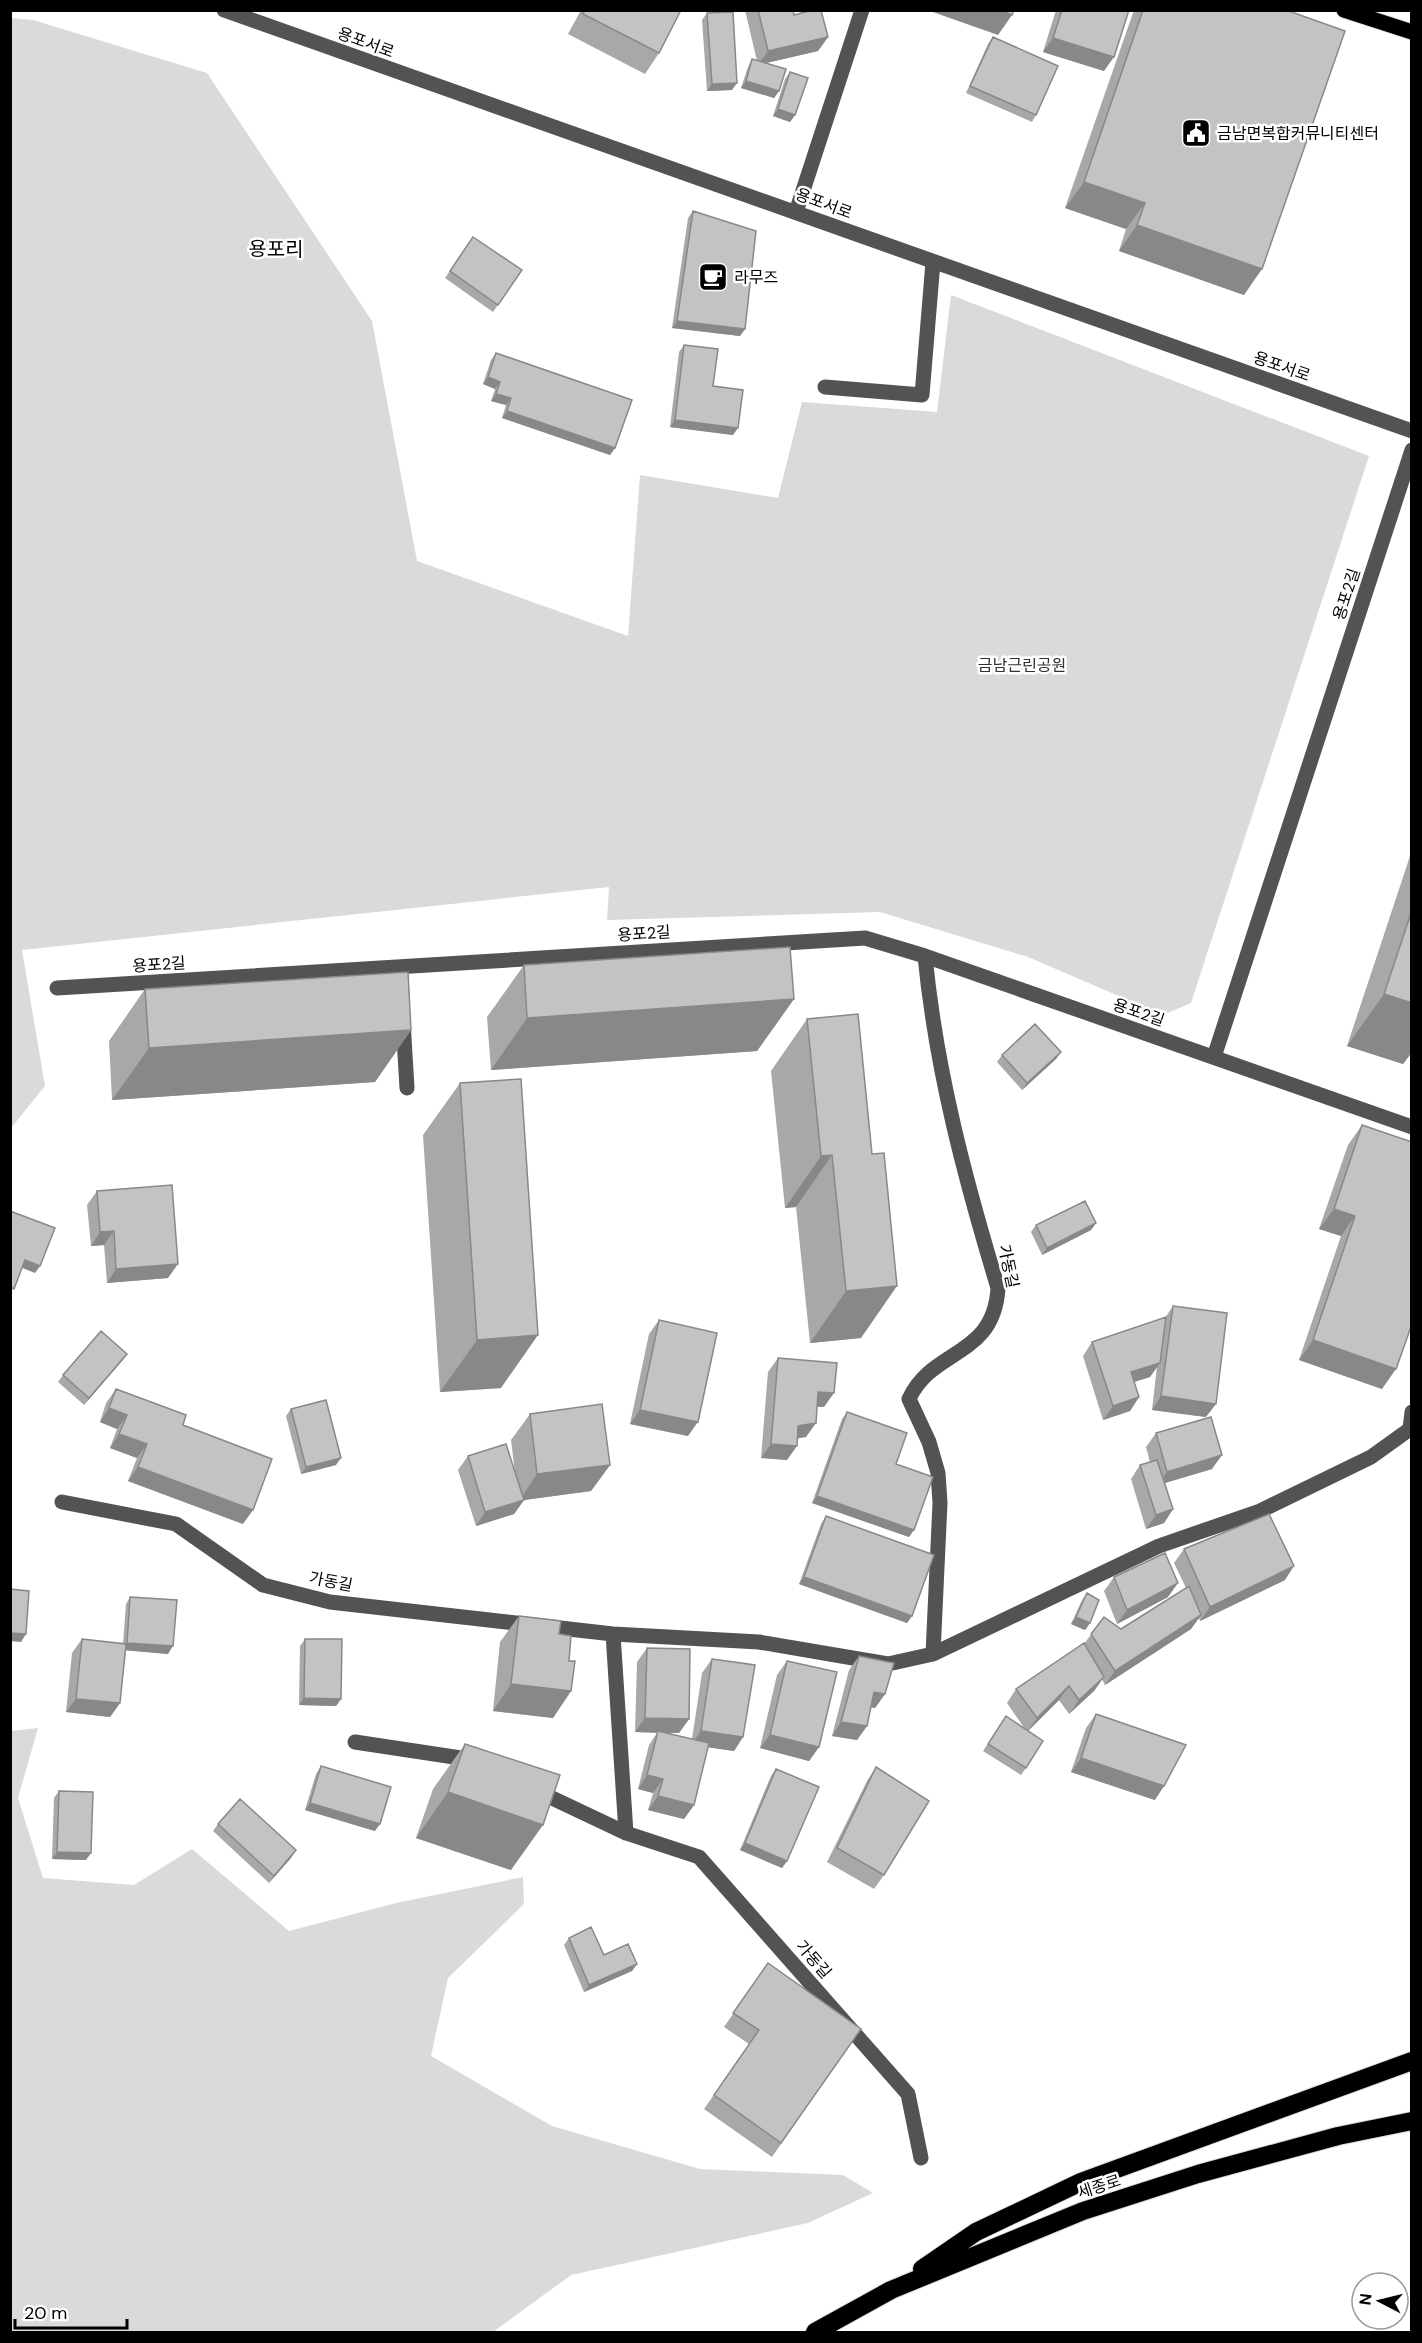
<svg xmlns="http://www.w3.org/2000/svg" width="1422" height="2343" viewBox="0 0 1422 2343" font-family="'DM Sans','Noto Sans KR',sans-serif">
  <rect width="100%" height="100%" fill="#fff"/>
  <path fill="#dadada" d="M11 18 33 20 207 73 372 321 417 561 628 636 640 475 778 498 802 402 937 412 951 295 1369 456 1191 1003 1163 1015 1028 957 880 912 607 920 609 887 22 950 45 1086 11 1128Z
    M38 1728 18 1798 43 1878 134 1885 192 1849 289 1931 396 1903 523 1877 524 1904 448 1978 431 2056 552 2126 700 2169 843 2175 873 2193 808 2223 571 2275 493 2332H11V1731Z"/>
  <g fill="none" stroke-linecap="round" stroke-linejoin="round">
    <g stroke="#dbdbdb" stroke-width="17">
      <path id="major" d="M1344 10 1412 32"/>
    </g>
    <g stroke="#dbdbdb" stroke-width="20">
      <path id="highway" d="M922 2269 976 2232 1081 2182 1412 2061
        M815 2332 891 2290 1083 2211 1198 2174 1338 2136 1412 2121"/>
    </g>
    <path stroke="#535353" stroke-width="15" d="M224 10 1412 431
      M796 212 862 10
      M825 387 922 395 933 262
      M925 956C936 1070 965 1179 998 1288 994 1358 932 1348 909 1399L929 1442 938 1473 940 1503 933 1654
      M57 988 865 938 925 956 1412 1127
      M403 1021 407 1088
      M1214 1057 1412 450
      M1410 1429 1412 1412
      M62 1502 176 1524 263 1585 330 1602 613 1634 759 1642 888 1664 933 1654 1159 1546 1260 1511 1371 1457 1410 1429
      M613 1634 626 1833
      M355 1742 474 1760
      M533 1789 626 1833 699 1857 908 2094 921 2158"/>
    <use href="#major" stroke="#000" stroke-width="15"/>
    <use href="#highway" stroke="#000" stroke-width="18"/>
  </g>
  <path fill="#a8a8a8" d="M581 10H681L659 53 645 74 568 34Z
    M745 10H793L794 15 828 37 818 51 766 63 779 91 774 98 741 88 748 67 752 59 757 61Z
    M1056 10H1129L1104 71 1043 52Z
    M1134 10H1286L1244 295 1119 251 1126 229 1065 208Z
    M707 13 732 90 707 91 702 20Z
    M993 37 1036 115 1032 122 966 93 988 44Z
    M790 72 795 115 790 122 773 116 785 79Z
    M693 211 745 329 740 336 672 328 688 218Z
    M473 237 522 270 493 312 445 278Z
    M684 345 713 386 733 435 670 427 679 352Z
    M496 353 615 448 610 455 502 418 506 405 491 401 495 389 483 384 491 360Z
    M1412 850V1052L1403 1064 1347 1046Z
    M524 965 794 999 757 1051 491 1070 487 1017Z
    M145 989 411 1030 375 1082 112 1100 109 1041Z
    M858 1014 861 1338 810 1343 796 1207 785 1208 771 1071 807 1019Z
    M1061 1052 1056 1059 1022 1090 997 1062 1002 1055Z
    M460 1083 501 1388 440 1392 423 1135Z
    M1362 1125 1382 1389 1299 1360 1341 1236 1319 1229 1348 1145Z
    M97 1191 168 1278 107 1283 104 1245 91 1246 87 1205Z
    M1096 1223 1091 1230 1042 1255 1031 1232 1036 1225Z
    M1173 1306 1206 1417 1152 1410 1157 1366 1150 1377 1134 1382 1139 1397 1130 1411 1103 1420 1083 1356 1092 1342 1165 1318Z
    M659 1320 688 1436 630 1424 649 1334Z
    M127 1354 84 1405 58 1382 63 1375Z
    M778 1358 824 1407H817L806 1437 797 1438 787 1460 761 1458 768 1372Z
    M116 1389 183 1425 243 1524 128 1481 137 1458 110 1448 117 1429 100 1422 106 1403Z
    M291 1409 336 1465 301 1474 286 1416Z
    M847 1412 896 1464 909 1537 812 1503 842 1419Z
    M530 1414 610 1465 591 1491 524 1500 514 1514 476 1526 458 1470 468 1456 515 1473 511 1440Z
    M1156 1433 1212 1469 1165 1483 1173 1509 1164 1523 1146 1529 1131 1479 1140 1465 1150 1462 1146 1447Z
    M826 1516 912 1616 907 1623 799 1584 821 1524Z
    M1184 1549 1285 1580 1200 1621 1199 1618 1191 1629 1105 1685 1102 1679 1094 1691 1069 1714 1059 1700 1028 1731 1026 1768 1021 1775 983 1751 1006 1716 1025 1729 1007 1703 1016 1689 1084 1644 1104 1617 1121 1629 1186 1588 1174 1563Z
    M1114 1577 1168 1597 1117 1624 1104 1591Z
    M1087 1593 1090 1623 1085 1630 1071 1624 1082 1600Z
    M130 1597 168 1654 126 1650 120 1703 110 1717 66 1712 72 1653 82 1639 123 1644 126 1604Z
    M519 1616 559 1634 569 1661 571 1691 553 1718 493 1711 500 1642Z
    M305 1639 341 1699 336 1706 299 1705 300 1646Z
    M647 1648 689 1719 679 1733H665L692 1739 702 1673 712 1659 743 1737 734 1751 708 1747 694 1805 684 1819 648 1810 653 1793 638 1789 649 1745 657 1733 635 1732 637 1662Z
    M859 1656 885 1694 875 1708 871 1707 867 1726 857 1740 832 1736 849 1670Z
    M787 1661 819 1747 809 1761 760 1748 777 1675Z
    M1096 1714 1155 1800 1071 1772 1086 1728Z
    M465 1744 511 1870 416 1838 433 1789Z
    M321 1766 375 1831 305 1810 316 1774Z
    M876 1767 884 1875 874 1889 827 1862 867 1781Z
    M776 1769 787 1861 782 1868 740 1850 771 1776Z
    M59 1791 86 1860 52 1859 54 1798Z
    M218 1824 291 1858 269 1883 213 1831Z
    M569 1938 604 1955 637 1964 632 1971 584 1992 564 1945Z
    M768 1963 861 2029 772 2157 704 2109 749 2044 724 2027Z"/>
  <path fill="#888" d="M927 10H999L1012 15 998 35Z
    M828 37 818 51 758 65 768 51Z
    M1053 38 1114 57 1104 71 1043 52Z
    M746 81 779 91 774 98 741 88Z
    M737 83 732 90 707 91 712 84Z
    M778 109 795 115 790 122 773 116Z
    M1084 182 1145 203 1126 229 1065 208Z
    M1137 225 1262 269 1244 295 1119 251Z
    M677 321 745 329 740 336 672 328Z
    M488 377 500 382 495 389 483 384Z
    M496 394 511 398 506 405 491 401Z
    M507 411 615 448 610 455 502 418Z
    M675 420 738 428 733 435 670 427Z
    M1384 994 1412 1003V1052L1403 1064 1347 1046Z
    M794 999 757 1051 491 1070 527 1018Z
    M411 1030 375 1082 112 1100 149 1048Z
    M1061 1052 1056 1059 1022 1090 1027 1083Z
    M832 1155 796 1207 785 1208 821 1156Z
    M1334 1209 1355 1216 1341 1236 1319 1229Z
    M1096 1223 1091 1230 1042 1255 1047 1248Z
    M114 1231 104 1245 91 1246 100 1232Z
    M25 1260 40 1266 35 1273 20 1267Z
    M178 1264 168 1278 107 1283 116 1269Z
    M897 1286 861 1338 810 1343 846 1291Z
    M538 1335 501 1388 440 1392 477 1340Z
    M1313 1340 1396 1369 1382 1389 1299 1360Z
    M127 1354 122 1361 84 1405 89 1398Z
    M1160 1363 1150 1377 1121 1386 1131 1372Z
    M818 1392 834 1393 824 1407 809 1406Z
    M1161 1396 1216 1404 1206 1417 1152 1410Z
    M1139 1397 1130 1411 1103 1420 1113 1406Z
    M109 1408 127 1415 117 1429 100 1422Z
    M640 1410 698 1422 688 1436 630 1424Z
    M816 1423 806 1437 788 1440 798 1426Z
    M119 1434 147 1444 137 1458 110 1448Z
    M771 1444 797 1446 787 1460 761 1458Z
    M1222 1455 1212 1469 1158 1485 1167 1472Z
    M341 1458 336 1465 301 1474 306 1467Z
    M610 1465 591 1491 524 1500 514 1514 476 1526 485 1512 519 1501 537 1474Z
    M138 1467 253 1510 243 1524 128 1481Z
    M817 1496 914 1530 909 1537 812 1503Z
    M1173 1509 1164 1523 1146 1529 1156 1515Z
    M1294 1566 1285 1580 1200 1621 1210 1607Z
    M804 1577 912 1616 907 1623 799 1584Z
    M1178 1583 1168 1597 1117 1624 1127 1610Z
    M1201 1615 1191 1629 1105 1685 1115 1671Z
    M1076 1617 1090 1623 1085 1630 1071 1624Z
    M10 1633 26 1634 21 1642 10 1641Z
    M127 1643 173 1646 168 1654 122 1650Z
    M1104 1677 1094 1691 1069 1714 1079 1700Z
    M511 1684 571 1691 553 1718 493 1711Z
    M1069 1686 1059 1700 1027 1732 1037 1718Z
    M874 1692 885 1694 875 1708 865 1706Z
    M304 1698 341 1699 336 1706 299 1705Z
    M76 1699 120 1703 110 1717 66 1712Z
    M645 1718 689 1719 679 1733 635 1732Z
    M841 1722 867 1726 857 1740 832 1736Z
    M701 1731 743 1737 734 1751 691 1745Z
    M770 1735 819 1747 809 1761 760 1748Z
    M1081 1758 1164 1786 1155 1800 1071 1772Z
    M647 1775 663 1779 653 1793 638 1789Z
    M448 1792 543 1825 511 1870 416 1838Z
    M658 1796 694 1805 684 1819 648 1810Z
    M310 1803 380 1824 375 1831 305 1810Z
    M745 1843 787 1861 782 1868 740 1850Z
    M296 1850 291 1858 269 1883 274 1876Z
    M57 1852 91 1853 86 1860 52 1859Z
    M637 1964 632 1971 584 1992 589 1985Z"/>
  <path fill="#c3c3c3" stroke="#888" stroke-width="1.5" d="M585 10H681L659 53 583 14Z
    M758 10H793L794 15 813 10H821L828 37 768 51Z
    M999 10H1014L1012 15Z
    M1062 10H1129L1114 57 1053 38Z
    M1143 10H1286L1345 31 1262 269 1137 225 1145 203 1084 182Z
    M733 12 737 83 712 84 707 13Z
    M993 37 1058 66 1036 115 970 86Z
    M752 59 786 69 779 91 746 81Z
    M790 72 808 78 795 115 778 109Z
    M693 211 756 231 745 329 677 321Z
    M473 237 522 270 498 305 450 271Z
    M684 345 718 349 713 386 743 390 738 428 675 420Z
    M496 353 632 400 615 448 507 411 511 398 496 394 500 382 488 377Z
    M1412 910V1003L1384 994Z
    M790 947 794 999 527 1018 524 965Z
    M408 972 411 1030 149 1048 145 989Z
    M858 1014 872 1154 884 1153 897 1286 846 1291 832 1155 821 1156 807 1019Z
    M1035 1024 1061 1052 1027 1083 1002 1055Z
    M521 1079 538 1335 477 1340 460 1083Z
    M1362 1125 1412 1142V1324L1396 1369 1313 1340 1355 1216 1334 1209Z
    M172 1185 178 1264 116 1269 114 1231 100 1232 97 1191Z
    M1085 1201 1096 1223 1047 1248 1036 1225Z
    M10 1211 55 1228 40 1266 25 1260 14 1289 10 1287Z
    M1173 1306 1227 1313 1216 1404 1161 1396Z
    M1166 1317 1160 1363 1131 1372 1139 1397 1113 1406 1092 1342Z
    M659 1320 717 1333 698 1422 640 1410Z
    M101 1331 127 1354 89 1398 63 1375Z
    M778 1358 837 1363 834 1393 818 1392 816 1423 798 1426 797 1446 771 1444Z
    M116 1389 186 1415 183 1425 272 1459 253 1510 138 1467 147 1444 119 1434 127 1415 109 1408Z
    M326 1400 341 1458 306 1467 291 1409Z
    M602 1404 610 1465 537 1474 530 1414Z
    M847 1412 907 1433 896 1464 933 1477 914 1530 817 1496Z
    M1211 1417 1222 1455 1167 1472 1156 1433Z
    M506 1444 524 1500 485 1512 468 1456Z
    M1157 1460 1173 1509 1156 1515 1140 1465Z
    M1269 1514 1294 1566 1210 1607 1184 1549Z
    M826 1516 934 1555 912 1616 804 1577Z
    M1165 1553 1178 1583 1127 1610 1114 1577Z
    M1189 1586 1201 1615 1115 1671 1091 1634 1104 1617 1121 1629Z
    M10 1589 29 1591 26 1634 10 1633Z
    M1087 1593 1099 1600 1090 1623 1076 1617Z
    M130 1597 177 1600 173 1646 127 1643Z
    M519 1616 561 1621 559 1634 571 1636 569 1661H575L571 1691 511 1684Z
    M82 1639 126 1644 120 1703 76 1699Z
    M305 1639H342L341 1699 304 1698Z
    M1084 1643 1104 1677 1079 1700 1069 1686 1037 1718 1016 1689Z
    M647 1648 690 1649 689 1719 645 1718Z
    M859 1656 894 1663 885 1694 874 1692 867 1726 841 1722Z
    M712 1659 755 1665 743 1737 701 1731Z
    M787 1661 837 1672 819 1747 770 1735Z
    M1096 1714 1186 1745 1164 1786 1081 1758Z
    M1006 1716 1043 1741 1026 1768 988 1744Z
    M658 1731 709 1743 694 1805 658 1796 663 1779 647 1775Z
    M465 1744 560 1775 543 1825 448 1792Z
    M321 1766 391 1787 380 1824 310 1803Z
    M876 1767 929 1801 884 1875 837 1848Z
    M776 1769 819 1787 787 1861 745 1843Z
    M59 1791 93 1792 91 1853 57 1852Z
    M240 1799 296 1850 274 1876 218 1824Z
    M591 1927 604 1955 628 1944 637 1964 589 1985 569 1938Z
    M768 1963 861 2029 781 2143 714 2095 759 2030 733 2013Z"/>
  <defs>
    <g id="civic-square" transform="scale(1.5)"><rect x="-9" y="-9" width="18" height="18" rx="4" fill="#000" stroke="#fff"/><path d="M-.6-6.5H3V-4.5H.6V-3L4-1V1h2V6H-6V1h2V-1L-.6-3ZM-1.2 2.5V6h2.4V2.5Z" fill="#fff"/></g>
    <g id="cafe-square" transform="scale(1.5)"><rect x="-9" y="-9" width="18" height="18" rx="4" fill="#000" stroke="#fff"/><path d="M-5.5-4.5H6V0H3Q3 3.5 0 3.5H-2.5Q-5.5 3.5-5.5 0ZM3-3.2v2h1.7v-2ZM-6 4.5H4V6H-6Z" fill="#fff"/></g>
  </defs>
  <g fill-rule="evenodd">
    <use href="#civic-square" x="1196" y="133"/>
    <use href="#cafe-square" x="713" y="277"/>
  </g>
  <g text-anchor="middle" stroke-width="5" stroke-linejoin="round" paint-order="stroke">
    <g font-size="16" fill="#000" stroke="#fff">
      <text transform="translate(366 42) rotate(20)" y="6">용포서로</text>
      <text transform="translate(824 203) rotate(20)" y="6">용포서로</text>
      <text transform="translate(1282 366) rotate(19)" y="6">용포서로</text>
      <text transform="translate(1346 594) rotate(-72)" y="6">용포2길</text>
      <text transform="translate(644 933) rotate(-4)" y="6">용포2길</text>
      <text transform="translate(159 964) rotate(-4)" y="6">용포2길</text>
      <text transform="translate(1139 1012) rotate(19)" y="6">용포2길</text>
      <text transform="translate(1009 1266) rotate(78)" y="6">가동길</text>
      <text transform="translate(331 1581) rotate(11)" y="6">가동길</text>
      <text transform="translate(814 1959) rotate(49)" y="6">가동길</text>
      <text transform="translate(1099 2186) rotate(-18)" y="6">세종로</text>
    </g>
    <g font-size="16" fill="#000" stroke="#fff" text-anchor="start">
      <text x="1217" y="139">금남면복합커뮤니티센터</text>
      <text x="734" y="283">라무즈</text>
    </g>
    <g font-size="16" fill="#313131" stroke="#fff">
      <text x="1022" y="671">금남근린공원</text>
    </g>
    <g font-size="20" fill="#000" stroke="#fff">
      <text x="276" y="256">용포리</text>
    </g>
  </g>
  <rect width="1422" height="2343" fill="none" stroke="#000000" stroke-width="24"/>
  <g transform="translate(1380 2301) rotate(277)"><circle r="28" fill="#ffffff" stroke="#999999" stroke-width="1.5"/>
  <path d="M0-4.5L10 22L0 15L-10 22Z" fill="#000000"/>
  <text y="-9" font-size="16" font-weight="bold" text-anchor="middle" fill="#000000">N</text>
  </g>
  <path d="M15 2319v9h112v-9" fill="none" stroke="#000000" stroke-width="3"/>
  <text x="24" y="2319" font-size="18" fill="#000000" stroke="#ffffff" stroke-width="4.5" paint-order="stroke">20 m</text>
</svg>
